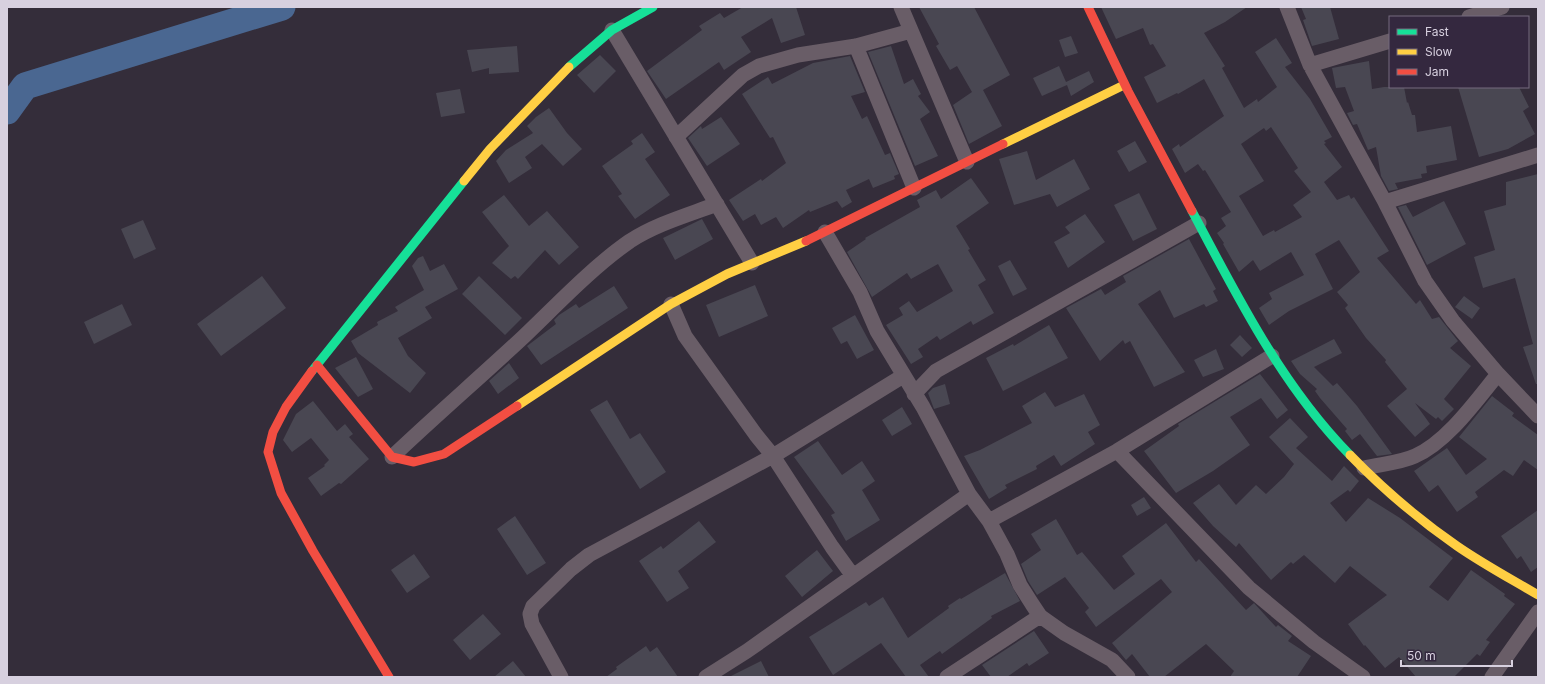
<svg xmlns="http://www.w3.org/2000/svg" width="1545" height="684" viewBox="0 0 1545 684" font-family="Inter,sans-serif">
  <rect width="100%" height="100%" fill="#342d3a"/>
  <g fill="none" stroke-linecap="round" stroke-linejoin="round">
    <path stroke="#4a6791" stroke-width="27" d="M7 111 25 86 282 7"/>
  </g>
  <path fill="#494752" fill-rule="evenodd" d="M743 7H796L805 35 781 43 772 18 741 37 751 52 724 70 719 62 666 99 647 71 702 30 699 26 720 13 724 18Z
    M919 7H974L1010 75 983 90 1002 126 969 144 953 105 972 92 957 66 950 70 936 46 939 44Z
    M1101 7H1247L1225 22 1204 33 1225 66 1222 68 1244 108 1257 99 1258 102 1277 87 1255 52 1276 38 1292 63 1285 67 1310 99 1332 137 1324 141 1326 143 1324 144 1342 167 1324 182 1337 200 1349 195 1351 199 1354 197 1389 251 1377 258 1416 304 1420 300 1432 319 1439 317 1458 341 1450 348 1471 366 1444 399 1454 409 1442 421 1438 417 1436 419 1415 403 1430 424 1415 437 1387 406 1407 389 1385 362 1386 360 1366 338 1345 308 1348 305 1337 292 1360 272 1339 240 1315 254 1333 289 1289 311 1269 325 1259 308 1272 299 1269 293 1304 275 1291 252 1260 271 1253 260 1239 272 1223 244 1224 243 1217 233 1226 226 1221 218 1231 212 1205 170 1203 171 1198 164 1185 173 1172 149 1179 144 1180 147 1224 116 1204 79 1178 94 1177 93 1157 103 1144 77 1166 66 1153 44 1150 45 1143 28 1116 39ZM1271 127 1298 168 1294 171 1311 192 1293 205 1302 217 1275 232 1274 230 1263 236 1239 196 1264 181 1241 144 1264 128 1266 131Z
    M1301 7H1330L1339 39 1312 46 1303 20 1306 19Z
    M1071 36 1078 53 1065 57 1059 40Z
    M517 46 519 72 489 74V68L472 72 467 50Z
    M891 46 904 84 913 79 921 94 918 96 930 112 920 119 938 156 915 166 868 52Z
    M600 55 616 71 594 93 577 75Z
    M850 56 865 92 851 96 862 119 867 116 885 155 890 153 899 174 894 176 895 179 873 188 869 179 846 190 852 202 842 208 837 201 810 212 809 210 783 228 776 217 761 225 755 214 743 221 729 200 761 179 762 181 786 163 773 137 770 138 742 94 768 77 772 84 813 63Z
    M1369 61 1372 89 1384 87H1404L1407 103 1408 102 1412 115H1415L1417 132 1451 126 1457 160 1426 166 1427 173 1421 174 1422 178 1395 183 1398 189 1389 191 1381 176 1376 147 1368 150 1357 124 1353 125 1347 113 1354 111 1345 87 1336 88 1332 68Z
    M1059 66 1066 82 1089 71 1094 82 1071 96 1067 85 1042 96 1033 78Z
    M1458 87H1519L1529 107 1523 111 1535 134 1508 149 1479 157Z
    M460 89 465 113 441 117 436 93Z
    M549 108 567 133 582 149 563 166 542 144 525 157 532 168 509 183 496 161 506 150 533 133 527 126 536 117Z
    M721 117 740 144 707 166 688 138 701 126 702 129Z
    M642 133 655 152 645 159 670 195 635 219 618 196 622 194 602 166 633 144 631 141Z
    M1135 141 1147 162 1129 172 1117 151Z
    M1027 151 1036 180 1074 159 1090 189 1057 207 1050 194 1014 205 999 159Z
    M1538 174V384H1536L1523 347 1533 344 1515 278 1483 288 1474 257 1495 250 1484 211 1506 205V182Z
    M971 178 989 203 956 226 970 249 968 250 986 280 978 285 994 313 973 325 971 321 940 340 937 336 918 349 923 357 911 364 886 325 903 315 899 308 909 301 917 312 953 291 938 264 911 279 907 273 872 297 847 252 866 239 865 238 920 207 917 200 936 190 941 199Z
    M1139 193 1157 229 1133 241 1114 205Z
    M504 195 529 226 547 211 579 247 559 265 545 250 518 279 515 276 511 279 492 263 509 246 482 212Z
    M1444 201 1466 244 1427 265 1398 207 1406 205 1413 217Z
    M1085 214 1105 242 1068 268 1054 242 1070 233 1065 227Z
    M702 219 713 239 675 260 663 238Z
    M143 220 156 249 134 259 121 229Z
    M1189 239 1216 289 1213 291 1218 301 1206 307 1204 304 1174 318 1160 290 1138 304 1185 372 1154 387 1130 341 1125 344 1123 340 1100 361 1066 308 1101 289 1105 295 1126 282 1123 276Z
    M423 256 430 271 444 264 458 289 425 307 432 318 398 338 408 356 426 373 410 393 358 353 351 341 378 325 377 322 398 311 395 307 424 290 412 266 418 258Z
    M1010 260 1027 289 1013 296 998 266Z
    M262 276 286 308 221 356 197 324Z
    M479 276 522 318 505 335 462 294Z
    M755 285 768 316 719 337 706 305Z
    M614 286 628 308 541 365 527 346 556 324 554 320 559 315 576 304 579 308Z
    M1464 296 1480 308 1472 319 1455 307Z
    M122 304 132 325 94 344 84 322Z
    M855 315 874 350 857 359 847 341 841 344 832 328Z
    M1049 325 1068 358 1003 391 986 358 1013 344 1014 346Z
    M1240 335 1252 348 1242 357 1230 345Z
    M1334 339 1342 353 1314 367 1333 386 1337 383 1357 406 1392 454 1377 456 1360 434 1352 440 1345 431 1347 429 1320 398 1315 391 1317 389 1300 374 1291 361Z
    M1216 349 1224 369 1203 377 1194 360Z
    M356 357 373 389 358 397 335 368Z
    M509 363 519 378 498 394 489 381Z
    M1260 374 1288 410 1277 419 1261 398 1230 417 1250 445 1213 471 1176 493 1144 451 1179 426 1178 424Z
    M945 384 950 404 934 409 928 393 933 388Z
    M1045 392 1055 407 1084 394 1100 425 1088 432 1095 444 1061 466 1054 455 1036 466 1037 469 1005 485 1007 488 989 499 964 456 980 450 1032 423 1022 406Z
    M1492 396 1514 413 1512 416 1538 435V470L1524 460 1513 476 1504 470 1475 492 1478 497 1457 512 1438 485 1429 492 1414 471 1447 448 1466 475 1487 459 1459 437Z
    M607 400 630 439 640 433 666 472 640 489 590 410Z
    M313 401 337 431 345 424 353 434 349 437 369 459 341 484 339 483 321 496 308 478 325 466 324 465 329 460 311 438 292 452 283 440 296 414Z
    M902 407 912 424 892 436 882 420Z
    M1290 418 1308 437 1296 448 1332 481 1344 466 1359 481 1350 492 1348 490 1330 503 1346 522 1368 498 1400 518 1453 558 1429 587 1448 601 1471 570 1505 594 1504 596 1515 604 1486 640 1490 642 1480 656 1477 654 1454 677H1416L1399 657 1385 668 1365 645 1364 646 1348 624 1387 595 1350 566 1335 583 1304 555 1293 564 1291 562 1271 580 1239 543 1236 547 1213 526 1193 503 1219 484 1236 505 1256 485 1266 494 1284 477 1294 464 1269 437Z
    M818 441 842 475 862 461 875 481 862 490 880 520 846 541 831 515 835 513 794 457Z
    M1144 497 1151 508 1137 516 1131 505Z
    M1538 510V567L1531 572 1521 556 1517 559 1501 536Z
    M515 516 546 563 527 575 497 529Z
    M1056 519 1077 555 1082 552 1114 590 1135 574 1122 556 1166 523 1196 562 1199 559 1246 610 1254 603 1276 627 1278 625 1292 636 1288 641 1311 656 1297 677H1230L1234 671 1206 644 1164 677H1150L1132 654 1126 660 1112 643 1172 592 1161 579 1096 627 1085 612 1089 608 1065 577 1037 595 1028 581 1021 564 1041 550 1031 534Z
    M699 521 716 542 678 571 689 588 667 602 639 561 661 546 663 549Z
    M817 550 833 571 802 597 785 576Z
    M414 554 430 577 407 593 391 570Z
    M1005 573 1020 601 991 616 992 618 942 654 940 651 920 665 929 677H906L881 643 833 675 809 637 866 602 869 606 883 597 908 638 949 608 948 606 960 598 961 599Z
    M483 614 501 634 470 660 453 640Z
    M1034 631 1049 653 1029 666 1027 663 1007 677H991L982 665Z
    M646 646 650 652 657 647 678 677H606L617 669 616 667Z
    M513 661 526 677H494Z
    M761 661 769 677H729Z"/>
  <g fill="none" stroke-linecap="round" stroke-linejoin="round">
    <path stroke="#695d67" stroke-width="15" d="M901 7 967 162
      M1287 7 1310 65 1385 202 1425 281 1453 321 1498 374 1538 416
      M1469 17 1502 7
      M612 30 752 263
      M856 46 914 188
      M1310 65 1390 41
      M676 137 743 75 759 66 798 55 856 46 911 31
      M1385 202 1538 155
      M825 232 860 292 877 331 923 407 969 494 989 521 1007 554 1020 585 1032 604 1040 616 1064 633 1112 660 1128 677
      M671 304 685 336 756 435 773 456 832 547 853 576
      M914 394 936 371 1199 223
      M1117 451 1249 588 1314 642 1363 677
      M392 457C433 418 477 380 519 341 554 308 591 268 630 241 656 224 688 215 717 204
      M1364 468C1380 464 1400 463 1415 456 1447 442 1476 401 1498 374
      M989 521 1117 451 1272 356
      M561 677 532 624 530 614 533 606 571 569 589 555 773 456 903 376
      M706 677 747 651 969 494
      M947 677 1040 616
      M1492 677 1538 612"/>
    <path stroke="#16e098" stroke-width="9" d="M569 67 612 30 653 7
      M1192 211C1237 296 1282 386 1350 455
      M312 371 464 181"/>
    <path stroke="#ffcf43" stroke-width="9" d="M1003 144 1124 85
      M464 181 490 149 569 67
      M517 406 671 304 727 274 806 241
      M1350 455C1383 489 1418 519 1457 546 1483 564 1511 579 1538 595"/>
    <path stroke="#f24e42" stroke-width="9" d="M1088 7 1128 91 1192 211
      M806 241 1003 144
      M317 365 392 457 414 462 444 454 517 406
      M312 371 286 407 273 432 268 452 281 493 313 551 389 677"/>
  </g>
  <rect width="1545" height="684" fill="none" stroke="#d7d0df" stroke-width="16"/>
  <rect x="1389" y="16" width="140" height="72" fill="#34283f" stroke="#756b7f"/>
  <rect x="1397" y="29" width="20" height="6" fill="#16e098" stroke="#756b7f"/>
  <text x="1425" y="36" font-size="12" fill="#d7d0df">Fast</text>
  <rect x="1397" y="49" width="20" height="6" fill="#ffcf43" stroke="#756b7f"/>
  <text x="1425" y="56" font-size="12" fill="#d7d0df">Slow</text>
  <rect x="1397" y="69" width="20" height="6" fill="#f24e42" stroke="#756b7f"/>
  <text x="1425" y="76" font-size="12" fill="#d7d0df">Jam</text>
  <path d="M1401 660v6h111v-6" fill="none" stroke="#d7d0df" stroke-width="2"/>
  <text x="1407" y="660" font-size="12" fill="#d7d0df" stroke="#34283f" stroke-width="3" paint-order="stroke">50 m</text>
</svg>
